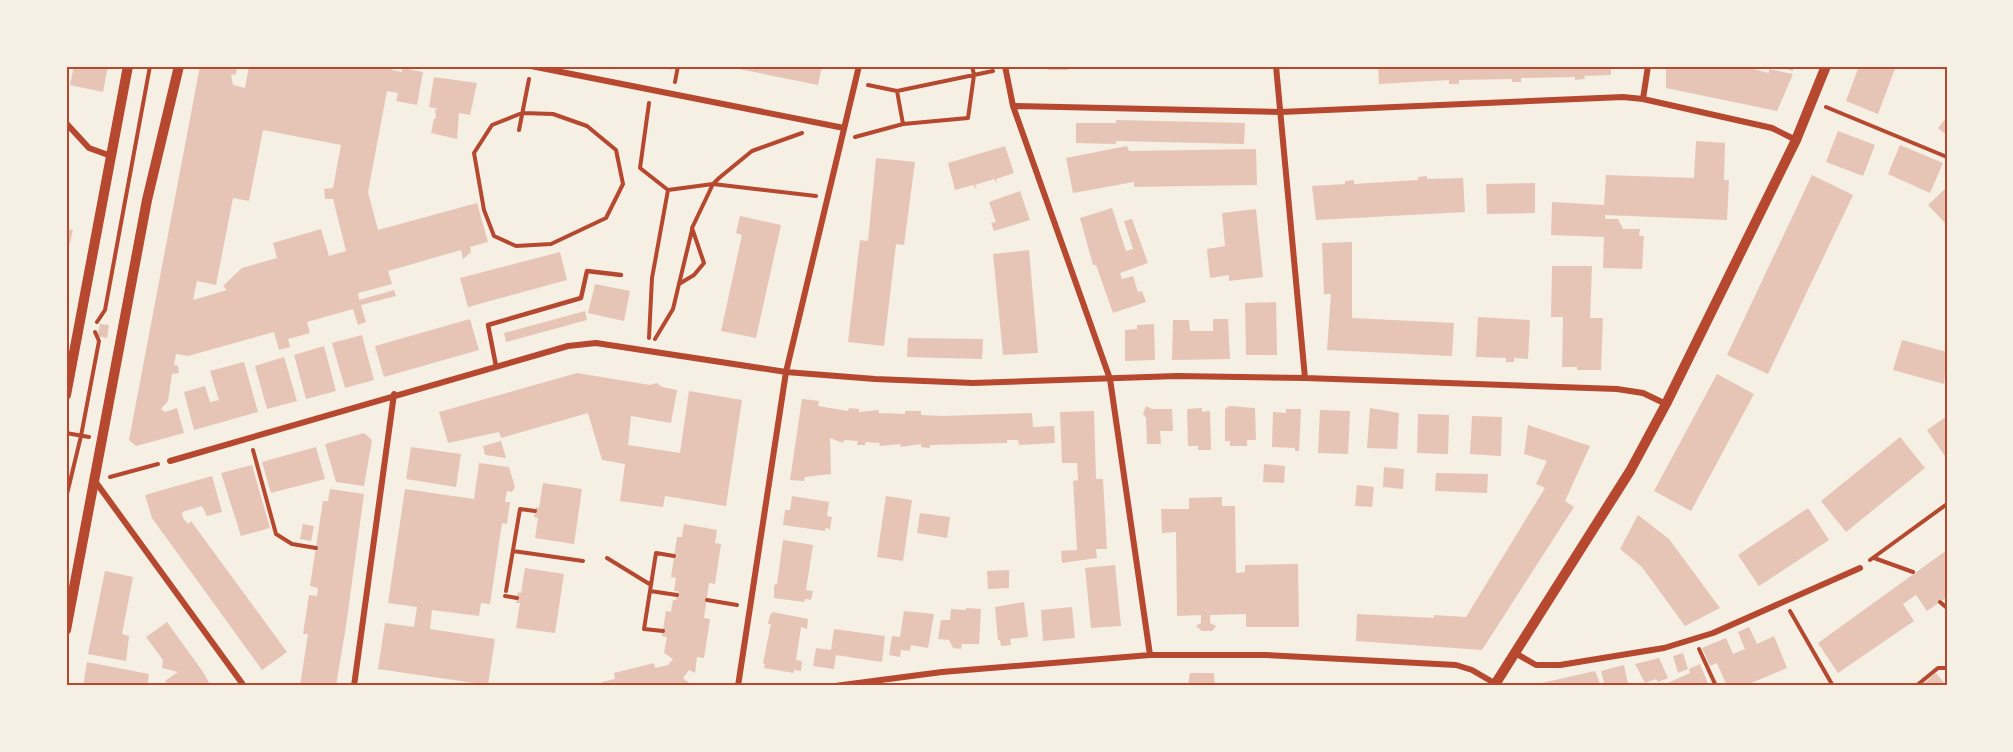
<svg xmlns="http://www.w3.org/2000/svg" width="2013" height="752" viewBox="0 0 2013 752" font-family="'Space Grotesk',sans-serif">
  <rect width="100%" height="100%" fill="#f6efe4"/>
  <path fill="#e6c5b7" fill-rule="evenodd" d="M74 66H108L103 92 70 85Z
    M200 66H237L236 74 231 75 233 85 245 88 249 66H389L392 67V70L402 72V68L423 72 417 105 396 101 398 93 387 91 368 192 378 230 477 203 488 242 470 247 471 252 463 259 461 250 388 271 392 284 358 293 359 300 394 290 396 296 361 305 366 322 358 325 353 309 307 322 310 333 288 339 290 347 279 350 274 332 188 356 176 354 174 365 178 366 179 373 172 374 168 401 161 409 165 412 177 408 184 433 136 446 129 440ZM263 130 341 145 333 188 324 189 325 199H333L346 251 329 256 321 229 273 243 277 258 242 268 223 286 227 290 193 300 197 281 216 285 233 198 249 201Z
    M656 66H673L672 70Z
    M724 66H822L818 85Z
    M1048 66H1068V70H1048Z
    M1378 66H1611V75L1584 76 1585 79 1575 80V77L1521 78V82H1512V79L1459 80V84H1449V80L1379 84Z
    M1666 66H1741L1769 73V69L1793 74 1777 111 1666 88Z
    M1775 66H1793V71Z
    M1859 66H1896L1878 114 1846 101Z
    M434 77 477 83 470 115 459 113 457 139 431 133 434 118 436 119 435 110 438 109 429 107Z
    M1947 117V135L1938 128Z
    M1116 120 1245 123 1244 144 1116 141V144L1076 143V123H1116Z
    M1838 131 1875 145 1863 176 1826 162Z
    M1696 141 1725 143 1724 180H1729L1727 220 1605 215V219H1618L1623 229H1640L1639 236H1644L1642 269 1603 268 1604 237 1551 235 1552 202 1604 205 1606 175 1694 178Z
    M1900 145 1943 163 1930 193 1888 174Z
    M1005 146 1014 173 996 179 997 184 994 179 975 185 977 190 973 185 955 190 948 163Z
    M1127 146 1129 151 1256 149 1257 185 1134 187V182L1073 193 1066 158Z
    M876 158 915 162 904 245 896 244 884 346 848 342 860 240 868 241Z
    M1812 175 1853 195 1768 374 1727 355Z
    M1427 176V179L1463 178 1465 212 1316 220 1312 186 1345 184V181L1354 180V184L1418 180V177Z
    M1535 183V213L1487 214 1486 184Z
    M1947 187V225L1928 205Z
    M1020 191 1030 220 994 231 991 223 996 222 989 202Z
    M1112 208 1126 251 1133 249 1124 221 1132 219 1148 263 1120 273 1122 279 1133 276 1138 292 1142 291 1146 302 1113 313 1096 265H1093L1080 218Z
    M1256 209 1263 277 1229 281V275L1210 278 1207 249 1225 246 1222 213Z
    M740 216 781 225 756 338 721 331 742 235 736 233Z
    M66 229 73 230 67 255H66Z
    M1352 242V318L1454 323 1452 356 1327 350 1331 294H1324L1322 243Z
    M1029 250 1038 353 1003 355 993 254Z
    M560 252 567 280 468 307 460 278Z
    M1552 266H1592L1590 318H1603L1601 370H1577V367H1562L1563 317H1551Z
    M595 284 630 291 624 321 588 313Z
    M1276 302 1277 355H1246L1245 303Z
    M585 311 587 320 506 342 504 333Z
    M1478 317 1530 320 1528 359 1514 358V362H1506V358L1476 357Z
    M470 319 479 350 384 377 375 346Z
    M1213 319H1228L1230 359 1172 360 1173 320H1189L1190 331H1213Z
    M100 324 109 325 107 338 97 336Z
    M1154 324 1155 360 1125 361V330L1137 329V325Z
    M362 335 374 380 345 388 332 343Z
    M908 338 983 339 982 359 907 357Z
    M1902 340 1947 352 1944 384 1893 370Z
    M324 346 336 391 306 399 294 355Z
    M284 357 297 401 267 409 255 366Z
    M244 362 258 412 194 430 184 392 205 386 210 402 219 400 210 371Z
    M577 373 650 385 657 383 662 387 677 390 671 423 631 416 628 445 680 453 689 391 742 400 726 506 665 496 663 507 620 501 625 464 602 460 588 413 501 438 499 432 448 443 439 412Z
    M1717 374 1754 394 1691 511 1654 491Z
    M802 399 819 401 818 406 848 411 849 408 859 409V412L879 410V413L905 414V411H921V415L943 416 1032 413 1033 427 1054 426 1055 443 1019 445 1018 440H1007V443L930 445V448L921 447V444L900 447 901 444 879 446 880 443 866 442 865 445H857L858 441 844 440 843 443 830 438 831 474 805 477 804 481 790 480Z
    M1146 406 1152 409H1172L1173 431H1160L1161 444H1147L1146 418 1143 414Z
    M1229 406 1255 408 1256 440H1247V446H1230V441H1225V409Z
    M1202 408V412L1210 411 1211 450H1198V446H1188L1187 409Z
    M1370 408 1399 413 1397 449 1367 448Z
    M1286 409H1301L1299 451H1295V448L1272 447 1273 412 1286 413Z
    M1320 410 1350 411 1348 454 1318 453Z
    M1094 411 1096 479H1103L1107 549H1096L1097 558 1062 563 1061 551 1077 550 1073 481 1078 480 1077 463H1062L1060 412Z
    M1418 414 1449 415 1448 454 1417 453Z
    M1472 416 1502 417 1501 456 1470 454Z
    M1947 416V459L1927 430Z
    M1528 425 1590 446 1565 501 1574 507 1482 650 1356 641 1357 614 1434 618V615L1466 617 1545 488 1536 484 1547 461 1524 454Z
    M364 433 372 440 364 486 336 482 325 444Z
    M1900 437 1925 468 1846 532 1821 501Z
    M501 441 506 458 485 455 483 446Z
    M316 447 325 479 271 493 262 462Z
    M411 447 461 454 456 487 406 479Z
    M479 463 509 467 515 487 512 492 507 491 505 502H510L507 524 502 523 490 604 481 603 479 616 432 610 430 629 495 639 488 685 378 669 385 623 414 627 417 607 388 603 405 489 474 499Z
    M1264 464 1285 466 1284 483 1263 482Z
    M252 465 270 528 241 536 221 473Z
    M1384 467 1404 469 1403 489 1383 487Z
    M1436 473 1488 474 1487 493 1435 491Z
    M212 476 222 512 207 516 202 506 182 512 183 518 188 524 191 521 287 652 262 670 152 518 145 495Z
    M543 483 582 489 574 544 535 538 538 518 534 517 536 507 539 508Z
    M1357 485 1374 487 1372 507 1355 506Z
    M330 489 364 494 346 626 336 686H300L308 634H303L309 595 317 596 318 588 310 586 323 501H328Z
    M792 496 829 502 827 516 832 517 830 529 825 528V531L783 525 785 510H790Z
    M886 496 912 500 903 561 877 557Z
    M1222 497V506H1235L1236 573 1245 572V565L1298 564 1299 627H1246V614L1210 615V623L1216 626 1212 631H1202L1196 626 1201 623V615L1177 616 1176 532 1162 533 1161 509H1189V498Z
    M1808 508 1829 540 1759 586 1738 555Z
    M920 513 950 517 947 538 917 533Z
    M1638 515 1669 539 1720 608 1685 626 1642 567 1620 549Z
    M303 524 314 526 311 541 300 539Z
    M684 524 717 530 715 543 721 544 715 584 709 583 704 618 710 619 704 658 697 657 695 673 689 670 683 678 693 686H603L602 682 615 679 614 673 654 663 655 668 668 665 673 659 664 653 667 637 662 636 666 611 671 612 673 600H676L677 595 678 591H674L676 578 671 577 677 537H682Z
    M783 540 813 545 806 590 813 591 811 600 805 599 804 602 774 598V585L777 584Z
    M1947 550V597L1927 611 1916 595 1903 604 1914 621 1838 673 1818 643Z
    M1115 565 1121 626 1091 628 1085 568Z
    M525 568 564 574 555 633 516 628 520 603H516L518 592 521 593Z
    M1009 570V588L988 589 987 571Z
    M105 571 133 577 122 634 129 636 126 661 88 654Z
    M1024 602 1028 637 1010 639 1011 645 1001 646 1000 640H998L995 607Z
    M1072 607 1075 638 1043 641 1041 610Z
    M966 608 981 609 979 644H962L961 649 953 648 949 640 938 639 941 620H950L951 609 966 610Z
    M904 611 934 614 928 648 911 645 910 651 901 650 900 657 889 655 892 636 900 637Z
    M773 612 808 619 807 629 801 627 796 660 802 661 801 671 794 670V673L764 668 765 664 763 663 771 624H768L770 615Z
    M167 622 203 672 211 686H169L165 681 178 672 162 668 163 660 146 637Z
    M1749 627 1757 644 1774 636 1787 668 1744 686H1727L1717 663 1710 666 1702 648 1726 638 1733 654 1745 649 1738 632Z
    M834 629 885 636 882 662 836 655 834 669 813 666 816 648 831 650Z
    M1683 653 1688 669 1678 673 1673 656Z
    M1659 658 1668 678 1658 682 1656 679 1645 683 1635 664Z
    M87 662 149 674 147 686H83Z
    M1700 664 1709 686H1661L1690 673 1689 669Z
    M1624 665 1628 684 1605 686 1601 671Z
    M1595 671 1601 686H1537V684Z
    M1190 673H1214L1215 686H1188Z
    M1936 673 1947 686H1921Z"/>
  <g fill="none" stroke-linecap="round" stroke-linejoin="round">
    <path stroke="#b5482f" stroke-width="4" d="M675 82 678 66
      M868 85 897 91 993 71
      M897 91 903 124
      M1826 107 1947 157
      M522 113 553 114 587 126 616 150 623 184 606 218 551 244 516 246 494 236 484 210 474 153 492 125Z
      M519 130 529 79
      M855 137 903 124 968 118 974 75 972 66
      M668 190 713 184 816 196
      M679 284 692 230
      M97 322 105 310 150 66
      M649 338 652 278 668 190 640 168 649 103
      M655 339 673 309 679 284 694 275 704 263 692 228 713 184 719 178 752 151 802 133
      M66 433 89 437
      M253 450 276 534 292 544 316 548
      M110 477 158 464
      M66 498 81 436 99 341 95 332
      M513 551 583 561
      M607 558 651 585
      M1874 558 1913 572
      M1870 560 1947 504
      M506 591 520 509 535 511
      M650 591 677 595
      M505 596 517 598
      M707 600 737 605
      M1940 602 1947 608
      M1790 611 1833 686
      M663 631 644 629 656 553 674 556
      M1699 649 1716 686
      M1916 686 1938 668H1947"/>
    <path stroke="#b5482f" stroke-width="4.5" d="M496 366 488 325 581 298 587 271 621 275"/>
    <path stroke="#b5482f" stroke-width="6" d="M531 66 844 128
      M1005 66 1013 106 1110 379 1150 655
      M1276 66 1305 378
      M1643 99 1648 66
      M1013 106 1281 112 1623 97 1643 99 1772 128 1796 140
      M66 123 89 148 111 156
      M170 461 568 346 596 343 786 372 875 379 973 383 1177 376 1305 378 1617 389 1643 393 1666 404
      M95 481 244 686
      M1515 653 1536 665H1560L1664 648 1713 633 1860 568
      M354 686 394 394
      M738 686 786 372 859 66
      M835 686 942 672 1150 655H1266L1456 665 1472 670 1496 684"/>
    <path stroke="#b5482f" stroke-width="10" d="M66 395 128 66
      M66 630 147 200 179 66
      M1494 686 1630 471 1666 404 1796 140 1826 66"/>
  </g>
  <rect width="2013" height="752" fill="none" stroke="#f6efe4" stroke-width="135"/>
  <rect x="68" y="68" width="1878" height="616" fill="none" stroke="#b5482f" stroke-width="2"/>
</svg>
